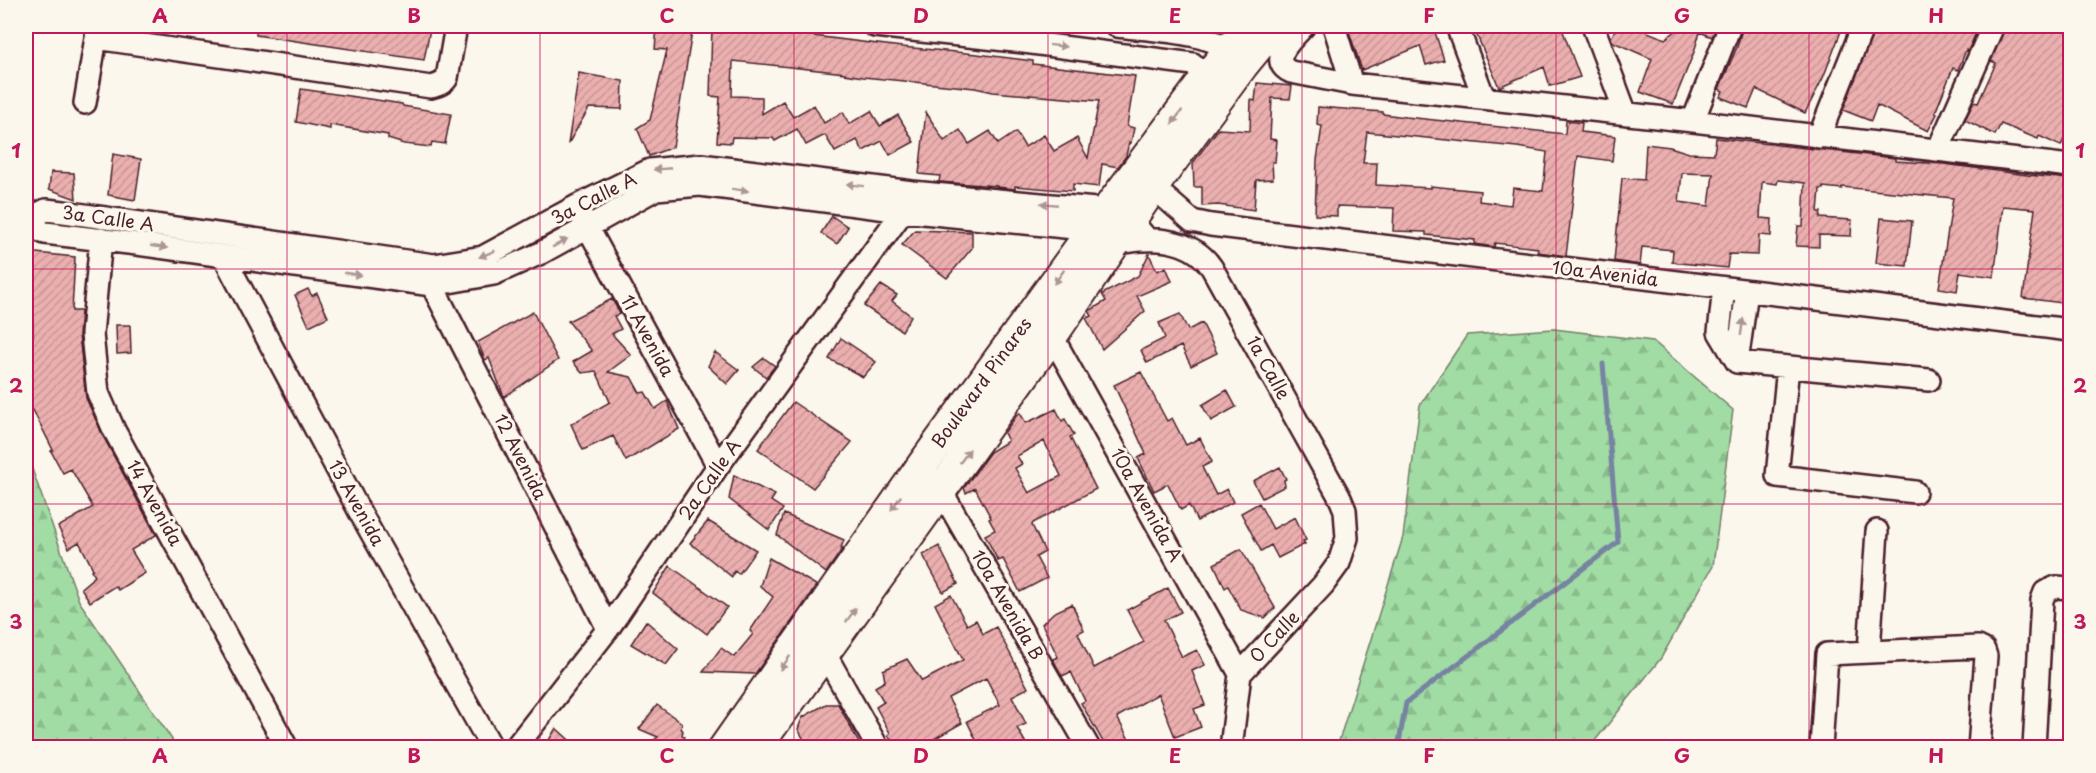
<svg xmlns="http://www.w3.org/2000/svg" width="2096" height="773" viewBox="0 0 2096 773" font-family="'Playpen Sans',sans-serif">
  <defs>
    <pattern id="forest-firs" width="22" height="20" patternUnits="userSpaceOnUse" patternTransform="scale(1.5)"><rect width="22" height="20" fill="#a0dca4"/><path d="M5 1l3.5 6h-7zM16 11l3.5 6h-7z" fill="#8bbc8d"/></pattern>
    <pattern id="building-hatch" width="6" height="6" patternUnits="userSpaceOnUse" patternTransform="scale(1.5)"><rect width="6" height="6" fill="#eaafae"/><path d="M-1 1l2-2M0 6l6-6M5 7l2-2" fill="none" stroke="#ca9696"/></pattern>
  </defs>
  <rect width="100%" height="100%" fill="#fbf7ec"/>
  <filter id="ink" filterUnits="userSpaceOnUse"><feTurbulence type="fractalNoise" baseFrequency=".0167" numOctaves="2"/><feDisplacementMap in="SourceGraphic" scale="12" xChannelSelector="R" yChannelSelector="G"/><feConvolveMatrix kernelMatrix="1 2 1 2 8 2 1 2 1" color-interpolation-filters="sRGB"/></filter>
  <g filter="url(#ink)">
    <path fill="url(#forest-firs)" stroke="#757e68" stroke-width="1.5" d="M1554 329 1653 341 1733 410 1713 566 1661 658 1590 747H1337L1403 537 1420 405 1467 335Z
      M26 452 79 601 177 747H26Z"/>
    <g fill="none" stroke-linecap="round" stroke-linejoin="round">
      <path stroke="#7683a1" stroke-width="5" d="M1398 748 1406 703 1618 542 1603 364"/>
    </g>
    <path fill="url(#building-hatch)" stroke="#4a1f2b" stroke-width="1.5" fill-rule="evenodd" d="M256 26H408L430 29 424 60 256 35Z
      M657 26H693L673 147 649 156 637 128 650 120 667 50 655 49Z
      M712 26H734L902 47 977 54 1033 61V64L1135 76 1127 126 1134 128 1131 143 1129 142 1126 156 1118 167 1102 164 1099 187 1073 184V191L1015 186V189L997 187V186L939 182 940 176 919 174 926 112 944 141 960 130 969 144 990 131 998 144 1016 132 1025 147 1044 135 1054 151 1077 138 1088 158 1099 101 993 92 975 88 863 77 845 74V73L733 61 732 96 762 97V114L783 101 793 117 814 105 824 123 843 112 849 124 871 111 880 126 898 115 914 142 890 155 882 141 863 151 857 140 835 152 825 135 806 145 797 129 775 141 773 138 732 137 731 143 717 142 720 97 710 96Z
      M1347 26H1433L1444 60 1426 65 1420 46 1362 70Z
      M1473 26H1561L1580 77 1550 86 1544 67 1499 87Z
      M1617 26H1642L1640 29 1665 39 1677 30 1678 26H1717L1712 37 1700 32 1694 52 1673 104 1640 92 1652 59 1613 42 1611 38Z
      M1743 26H1843L1823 78 1805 113 1756 89 1748 108 1720 97 1723 91 1719 89 1737 47Z
      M1876 26H1979L1968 51 1966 50 1958 70 1953 68 1935 113 1937 114 1928 131 1877 105 1871 121 1843 110Z
      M2006 26H2070V124L2061 146 2039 136 2038 139 2001 124 1995 135 1965 120 1974 102 1978 103 1996 63 1991 61Z
      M579 73 623 81 622 109 589 108 568 144Z
      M1257 83 1292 86 1290 99 1272 98 1270 139 1277 140 1275 162H1272L1273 179 1256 180 1254 210 1218 205 1202 206V187H1194L1193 163 1218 129 1250 131 1251 100 1255 101Z
      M301 89 383 101 402 104 403 106 451 114 445 144 432 142 431 147 404 144 388 139V135L330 125V129L296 122Z
      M1318 107 1383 112V114L1406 117 1565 134 1566 121 1582 123 1581 132 1615 136 1612 161 1578 156 1566 256 1537 252 1538 248 1495 243 1494 247 1474 244 1475 240 1426 235V232L1393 231 1394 208 1337 206V216L1315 215 1317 160 1322 126 1317 125ZM1367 132 1517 147 1547 152 1543 191 1513 188 1511 205 1479 201 1480 191 1431 186V188L1376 185 1377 163H1363Z
      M1716 138 1895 158V161L1944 164 2027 175 2070 179V304L2023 298 2035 209 2003 206 1994 277 1960 272 1957 291 1939 288 1953 198 1842 187V189L1823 187V189H1820L1818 212H1821L1820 218 1852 220 1851 236 1819 235V247L1796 246 1798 226H1803L1805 183 1778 180 1777 184 1762 182 1760 218 1772 219 1771 236 1759 235 1758 255 1729 254 1727 268 1672 262 1673 250 1642 247 1640 265 1614 261 1622 178 1644 180 1646 144 1670 147 1689 153 1714 154ZM1682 173 1713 174 1709 206 1679 202Z
      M113 154 141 159 135 200 108 195Z
      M51 172 74 173 76 199 49 189Z
      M832 216 848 227 837 244 821 233Z
      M1881 218 1912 221 1907 266 1876 263Z
      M915 230 972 232V248L947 278 902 245Z
      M26 252 75 257 72 311H81L79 335 86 398 103 436 156 535 131 550 145 573 118 590 115 586 90 602 81 588 95 576 91 570 93 569 79 542 69 548 58 527 93 507 71 469 63 473 51 451 53 450 33 410H27L26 370H32L30 337H33L32 297 26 295Z
      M1149 254 1157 271 1166 267 1172 281 1137 296 1145 311 1102 349 1086 318 1092 316 1089 311 1106 301 1102 294 1138 276Z
      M881 285 897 295 892 301 911 316 902 331 864 306Z
      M308 289 312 296 317 293 328 317 309 326 295 295Z
      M612 299 620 314 614 316 621 329 612 334 631 355 608 372 631 377 640 393 645 392 655 409 667 401 679 429 626 461 613 436 583 450 571 424 610 402 596 371 582 373 573 362 592 351 568 321Z
      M533 312 558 360 504 397 489 358 485 360 478 342Z
      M1180 314 1188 330 1202 323 1217 353 1191 366 1181 346 1147 363 1141 350 1165 338 1159 323Z
      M116 325H130L131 353 117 354Z
      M841 338 876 362 863 377 829 359Z
      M715 352 739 370 727 384 708 366Z
      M764 358 775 366 766 377 753 367Z
      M1141 372 1167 421 1172 418 1186 445 1200 438 1212 462 1202 467 1216 495 1227 489 1233 502 1197 521 1189 505 1181 510 1168 484 1154 491 1138 458 1146 454 1114 385Z
      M1227 390 1236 407 1211 421 1202 405Z
      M793 402 852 442 813 488 758 449Z
      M1056 409 1062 421 1065 419 1074 435 1070 437 1096 489 1033 523 1032 525 1045 552 1036 557 1047 578 1020 592 1003 559 998 561 985 535 995 530 989 519 991 518 975 488 966 493 964 488 990 452 1008 441 1004 433 1017 415 1020 413 1026 423ZM1044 441 1061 476 1029 493 1015 468 1022 464 1017 456Z
      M1280 467 1286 479 1284 480 1285 486 1262 498 1253 481Z
      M734 475 775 495 771 501 783 509 769 530 729 499Z
      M1259 503 1273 529 1295 517 1306 540 1303 541 1305 544 1278 558 1271 545 1261 551 1241 513Z
      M784 514 844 540 841 548H843L826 573 777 535Z
      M708 521 756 550 739 574 734 571 732 577 690 543Z
      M939 546 958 584 943 592 923 555Z
      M1241 549 1275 608 1265 618 1241 610 1228 586 1225 588 1214 564Z
      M769 558 816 585 813 591 755 674 703 672 721 648 734 657 753 634 750 631 773 597 760 586Z
      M670 566 727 607 707 634 653 593Z
      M1168 588 1181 612 1164 620 1182 657 1197 650 1205 665 1192 671 1205 705 1194 709 1201 727 1175 737 1158 694 1117 717 1133 747H1106L1081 703 1085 701 1071 672 1062 676 1054 661 1053 659 1058 657 1042 624 1053 613 1072 604 1084 630 1078 633 1094 668 1144 642 1127 610Z
      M951 595 967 625 976 620 983 634 996 627 1015 663 1028 688 1012 696 1026 724 1017 728 1028 747H992L989 742 979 746 967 721 1000 705 986 678 948 698 962 723 920 747H895L888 735 890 733 876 707 884 702 875 687 885 681 883 670 907 659 922 681 963 660 935 604Z
      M646 621 678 649 666 665 631 644Z
      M826 704H838L861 747H808L798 729 801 721 803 717Z
      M657 705 682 723 681 728 683 731 682 735 685 737 677 747H644L658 737 639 729Z
      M556 728 577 747H545Z"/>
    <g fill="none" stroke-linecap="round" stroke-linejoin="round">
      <g stroke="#4a1f2b" stroke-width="26">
        <path id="street" d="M875 26 1024 42 1193 64 1215 88
          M1117 26C1149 30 1217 31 1237 57
          M1304 26C1293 38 1266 61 1291 72L1352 84 1693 121 2070 166
          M1334 26 1352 84
          M1457 26 1484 98
          M1593 26 1626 114
          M96 38 431 87C438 85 443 84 447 78L456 26
          M85 103 98 26
          M1693 121 1730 26
          M1819 137 1863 26
          M1938 150 1993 26
          M1153 187 1192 221 1211 225 2070 330
          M581 215 718 466
          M101 239 92 334 98 393 114 430 287 748
          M1147 239 1131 220 1107 210 912 192 701 165 650 170 577 206 483 257 434 265 64 212 46 210 38 214 36 221V229L45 233 137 244 432 285 494 274 541 253 656 189 700 185 903 211 1094 230C1100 233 1107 240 1114 242 1122 244 1134 240 1142 240 1169 238 1197 245 1212 268L1340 498 1345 510 1347 538 1339 563 1323 585 1240 674 1231 748
          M224 257 362 516 492 748
          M432 285 608 629
          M1724 288 1719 332 1737 362
          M1052 336 1240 674
          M1737 362 1929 380
          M1737 362 1747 291
          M1788 367 1777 476 1915 492
          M935 480 1089 748
          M1869 651 1877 531
          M824 652 878 748
          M515 748 608 629 718 466 903 211
          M1821 748 1827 654 1978 647 1984 650 1986 656 1979 748
          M2034 748 2042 600 2045 592 2056 587 2070 588"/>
      </g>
      <g stroke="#4a1f2b" stroke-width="34">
        <path id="secondary" d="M724 748 923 464 1107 210 1206 78 1249 26
          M756 748 1052 336 1153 187 1243 65 1275 26"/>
      </g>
      <use href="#street" stroke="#fbf7ec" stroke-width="21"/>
      <use href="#secondary" stroke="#fbf7ec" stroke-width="30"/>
    </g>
    <defs><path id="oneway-solid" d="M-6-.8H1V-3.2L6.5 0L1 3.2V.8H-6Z" transform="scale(1.5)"/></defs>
    <g fill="#ab9695">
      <use href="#oneway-solid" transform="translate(1058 46) rotate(7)"/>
      <use href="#oneway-solid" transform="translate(1177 117) rotate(127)"/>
      <use href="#oneway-solid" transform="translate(662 169) rotate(175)"/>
      <use href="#oneway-solid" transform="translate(855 185) rotate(-173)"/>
      <use href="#oneway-solid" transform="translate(740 190) rotate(7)"/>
      <use href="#oneway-solid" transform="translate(1049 204) rotate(-175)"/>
      <use href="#oneway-solid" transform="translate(560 243) rotate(-29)"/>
      <use href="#oneway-solid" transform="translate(159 247) rotate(8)"/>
      <use href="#oneway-solid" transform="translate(487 254) rotate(158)"/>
      <use href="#oneway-solid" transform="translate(353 274) rotate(8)"/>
      <use href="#oneway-solid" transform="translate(1059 277) rotate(126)"/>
      <use href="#oneway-solid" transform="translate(1742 327) rotate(-82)"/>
      <use href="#oneway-solid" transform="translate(965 456) rotate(-54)"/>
      <use href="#oneway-solid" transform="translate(896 503) rotate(125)"/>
      <use href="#oneway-solid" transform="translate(851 615) rotate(-54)"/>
      <use href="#oneway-solid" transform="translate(785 663) rotate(126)"/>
    </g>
  </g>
  <path fill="none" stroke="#c2185b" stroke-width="1.5" stroke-opacity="0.55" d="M287 26V748M540 26V748M794 26V748M1048 26V748M1302 26V748M1556 26V748M1809 26V748M26 269H2070M26 504H2070"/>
  <g text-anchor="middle" stroke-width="6" stroke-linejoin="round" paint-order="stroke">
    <g font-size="18" fill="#4a1f2b" stroke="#fbf7ec">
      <text transform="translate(594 199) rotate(-27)" y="6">3a Calle A</text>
      <text transform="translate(108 219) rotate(8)" y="6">3a Calle A</text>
      <text transform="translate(1605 274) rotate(7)" y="6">10a Avenida</text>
      <text transform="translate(647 336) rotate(61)" y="6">11 Avenida</text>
      <text transform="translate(1268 368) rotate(61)" y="6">1a Calle</text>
      <text transform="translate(982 383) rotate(-54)" y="6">Boulevard Pinares</text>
      <text transform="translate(520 457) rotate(63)" y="6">12 Avenida</text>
      <text transform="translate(710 480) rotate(-55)" y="6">2a Calle A</text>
      <text transform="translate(154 503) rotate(61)" y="6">14 Avenida</text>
      <text transform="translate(356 503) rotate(61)" y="6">13 Avenida</text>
      <text transform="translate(1146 505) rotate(61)" y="6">10a Avenida A</text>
      <text transform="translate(1007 605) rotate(60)" y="6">10a Avenida B</text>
      <text transform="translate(1275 637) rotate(-47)" y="6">0 Calle</text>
    </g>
  </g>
  <rect width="2096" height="773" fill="none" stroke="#fbf7ec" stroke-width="66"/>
  <rect x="33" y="33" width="2030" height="707" fill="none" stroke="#c2185b" stroke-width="2"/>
  <g font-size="20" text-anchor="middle" font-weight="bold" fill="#c2185b">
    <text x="160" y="23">A</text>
    <text x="414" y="23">B</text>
    <text x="667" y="23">C</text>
    <text x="921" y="23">D</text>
    <text x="1175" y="23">E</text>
    <text x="1429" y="23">F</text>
    <text x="1682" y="23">G</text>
    <text x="1936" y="23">H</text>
    <text x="16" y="158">1</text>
    <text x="2080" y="158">1</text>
    <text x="16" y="393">2</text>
    <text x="2080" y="393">2</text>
    <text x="16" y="629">3</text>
    <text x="2080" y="629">3</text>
    <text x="160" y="763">A</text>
    <text x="414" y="763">B</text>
    <text x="667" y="763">C</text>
    <text x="921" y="763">D</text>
    <text x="1175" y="763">E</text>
    <text x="1429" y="763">F</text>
    <text x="1682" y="763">G</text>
    <text x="1936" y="763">H</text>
  </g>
</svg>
